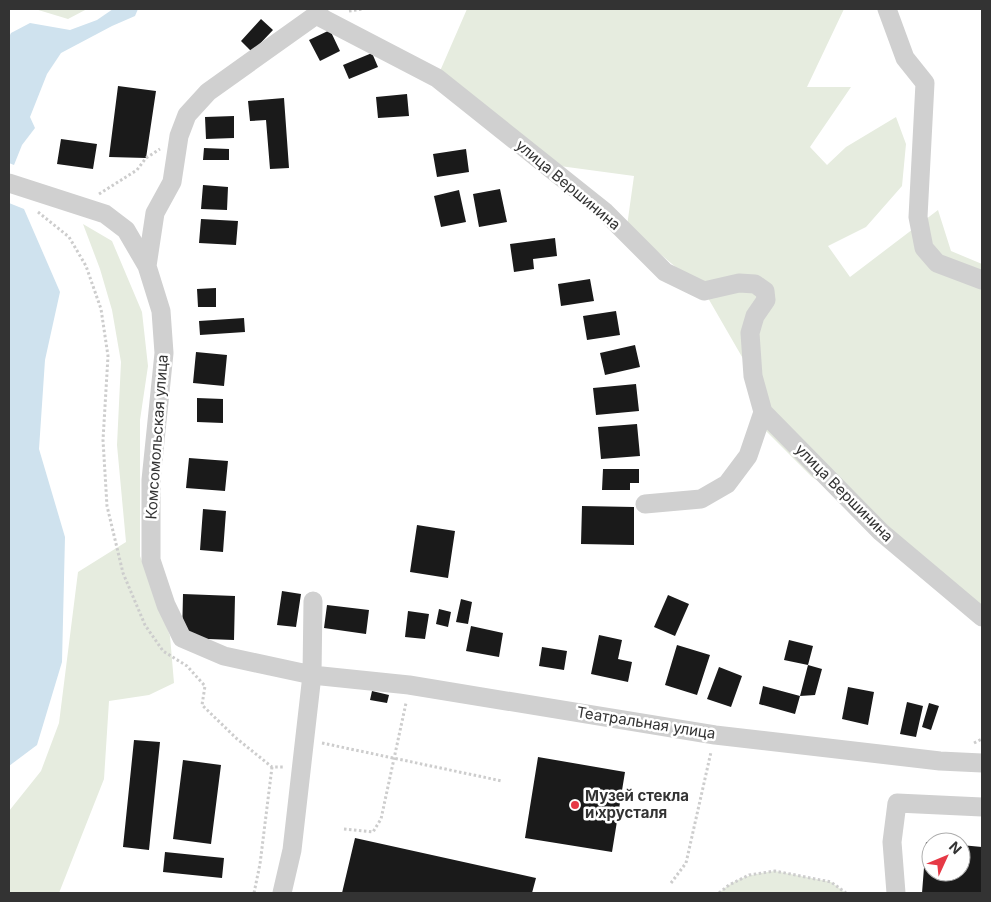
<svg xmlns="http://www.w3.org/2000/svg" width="991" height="902" viewBox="0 0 991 902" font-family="Inter,sans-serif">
  <rect width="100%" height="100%" fill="#fff"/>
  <path fill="#e6ecdf" d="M35 9H87L68 19Z
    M467 9H844L807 87H851L810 147 827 165 846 147 896 117 906 144 902 186 866 227 828 246 850 277 938 210 951 251 982 264V622L889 527 812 477 761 426 764 395 704 291 627 226 634 176 545 164 437 78Z
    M83 224 112 241 142 312 148 366 140 420V556L170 636 174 683 149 695 109 701 104 779 59 893H9V811L41 771 59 723 78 572 126 542 117 445 121 362 112 310 100 269Z
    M775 871 831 882 846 893H719C737 877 752 874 775 871Z"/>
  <path fill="#cfe2ee" d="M113 9H138L135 16 112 26 61 53 47 74 30 117 35 128 22 145 14 165 9 163V37L11 33 30 23 70 30 97 20Z
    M9 203 24 209 60 292 45 360 39 449 65 537 62 662 37 745 9 766Z"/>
  <path fill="#1a1a1a" d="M261 19 273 30 252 52 241 41Z
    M330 30 340 51 320 61 309 40Z
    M372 53 378 67 349 79 343 65Z
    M118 86 156 91 146 158 109 157Z
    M407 94 409 116 378 118 376 97Z
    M284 98 289 168 270 169 266 120 250 121 248 101Z
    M234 116V138L206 139 205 117Z
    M61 139 97 144 93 169 57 164Z
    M204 148 229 149V160H203Z
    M466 149 469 172 437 177 433 154Z
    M203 185 228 187 227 210 201 209Z
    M500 189 507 222 479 227 473 194Z
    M459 190 466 222 441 227 434 196Z
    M201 219 238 221 236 245 199 243Z
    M555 238 557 256 533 259 534 269 514 272 510 244Z
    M590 279 594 301 561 306 558 284Z
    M216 288V307H198L197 289Z
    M616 311 620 335 587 340 583 316Z
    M244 318 245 332 200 335 199 321Z
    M635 345 640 367 605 375 600 353Z
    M196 352 227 355 224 386 193 383Z
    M636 384 639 411 596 415 593 388Z
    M197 398 223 399V423L197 422Z
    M637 424 640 456 601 459 598 427Z
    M189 458 228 461 225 491 186 488Z
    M603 469H639V483H630V490H602Z
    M582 506 634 507V545L581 544Z
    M203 509 226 511 223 552 200 550Z
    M417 525 455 531 448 578 410 572Z
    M282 591 301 594 296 627 277 625Z
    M183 594 235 596 234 640 182 638Z
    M668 595 689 604 675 636 654 627Z
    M461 599 472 602 468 624 456 622Z
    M327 605 369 610 366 634 324 628Z
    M439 609 451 612 448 627 436 624Z
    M408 611 429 614 425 639 405 637Z
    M471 626 503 633 499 657 466 651Z
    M599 635 622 640 618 659 632 662 628 682 591 674Z
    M789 640 813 646 808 665 822 669 815 695 800 696 808 665 784 660Z
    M677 645 710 655 697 695 665 685Z
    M542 647 567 651 564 670 539 666Z
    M719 667 742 676 731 707 707 699Z
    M763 686 800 696 795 714 759 704Z
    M848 687 874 692 868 725 842 719Z
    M372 691 389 695 387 703 370 700Z
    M907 702 923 706 916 737 900 734Z
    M929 703 939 706 931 730 922 727Z
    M134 740 160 742 149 850 123 847Z
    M538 757 625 772 612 852 525 838Z
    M183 760 221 765 211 844 173 839Z
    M355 838 536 878 532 893H342Z
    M926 842H931V872H961V845L982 847V893H922Z
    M165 852 224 858 222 878 163 872Z"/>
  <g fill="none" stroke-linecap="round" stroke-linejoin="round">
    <path stroke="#cdcdcd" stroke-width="3" stroke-dasharray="2.5 2.5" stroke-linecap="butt" d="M349 11 363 9
      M99 194 137 170 146 158 160 149
      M38 212 69 237 86 266 101 309 108 356 103 440 107 506 123 573 145 625 163 651 187 666 205 686 202 705 236 738 272 767H285
      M322 743 502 781
      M974 743 982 739
      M344 829 373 832 381 819 406 703
      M671 883 686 863 711 752
      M254 893 260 864 272 767
      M719 893 729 885 749 875 775 871 831 882 846 893"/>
    <path stroke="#d0d0d0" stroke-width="19" d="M887 9 905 58 925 83 918 217 924 248 937 263 982 280
      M316 15 437 78 605 212 665 272 704 291 739 283 755 284 765 291 766 300 755 316 750 333 753 376 763 412 881 532 982 617
      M9 183 105 214 126 230 147 266 161 311 164 353 151 480V560L166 605 182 638 224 656 312 675 409 685 715 735 940 761 982 763
      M147 266 155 213 172 182 179 136 187 115 208 92 316 15 319 9
      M645 504 701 499 727 484 748 456 763 412
      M282 893 292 850 312 675 313 601
      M896 893 892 842 897 803 982 807"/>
  </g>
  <circle fill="#e63946" stroke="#fff" stroke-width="2" cx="575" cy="805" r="5"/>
  <g text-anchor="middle" stroke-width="5" stroke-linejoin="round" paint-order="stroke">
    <g font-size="15" fill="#333" stroke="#fff">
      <text transform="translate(568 185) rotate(40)" y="5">улица Вершинина</text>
      <text transform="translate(157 437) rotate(-86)" y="5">Комсомольская улица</text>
      <text transform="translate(844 493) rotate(45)" y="5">улица Вершинина</text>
      <text transform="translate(646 723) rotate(9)" y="5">Театральная улица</text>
    </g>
    <g font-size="15" font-weight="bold" fill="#333" stroke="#fff" text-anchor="start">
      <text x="585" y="801">Музей стекла<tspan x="585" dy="17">и хрусталя</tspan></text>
    </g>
  </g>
  <rect width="991" height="902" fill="none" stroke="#333333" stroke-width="20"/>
  <g transform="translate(946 857) rotate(46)"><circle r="24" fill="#ffffff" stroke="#adadad"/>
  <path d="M0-4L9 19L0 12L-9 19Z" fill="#e63946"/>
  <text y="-8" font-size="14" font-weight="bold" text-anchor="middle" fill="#333333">N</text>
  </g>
</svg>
